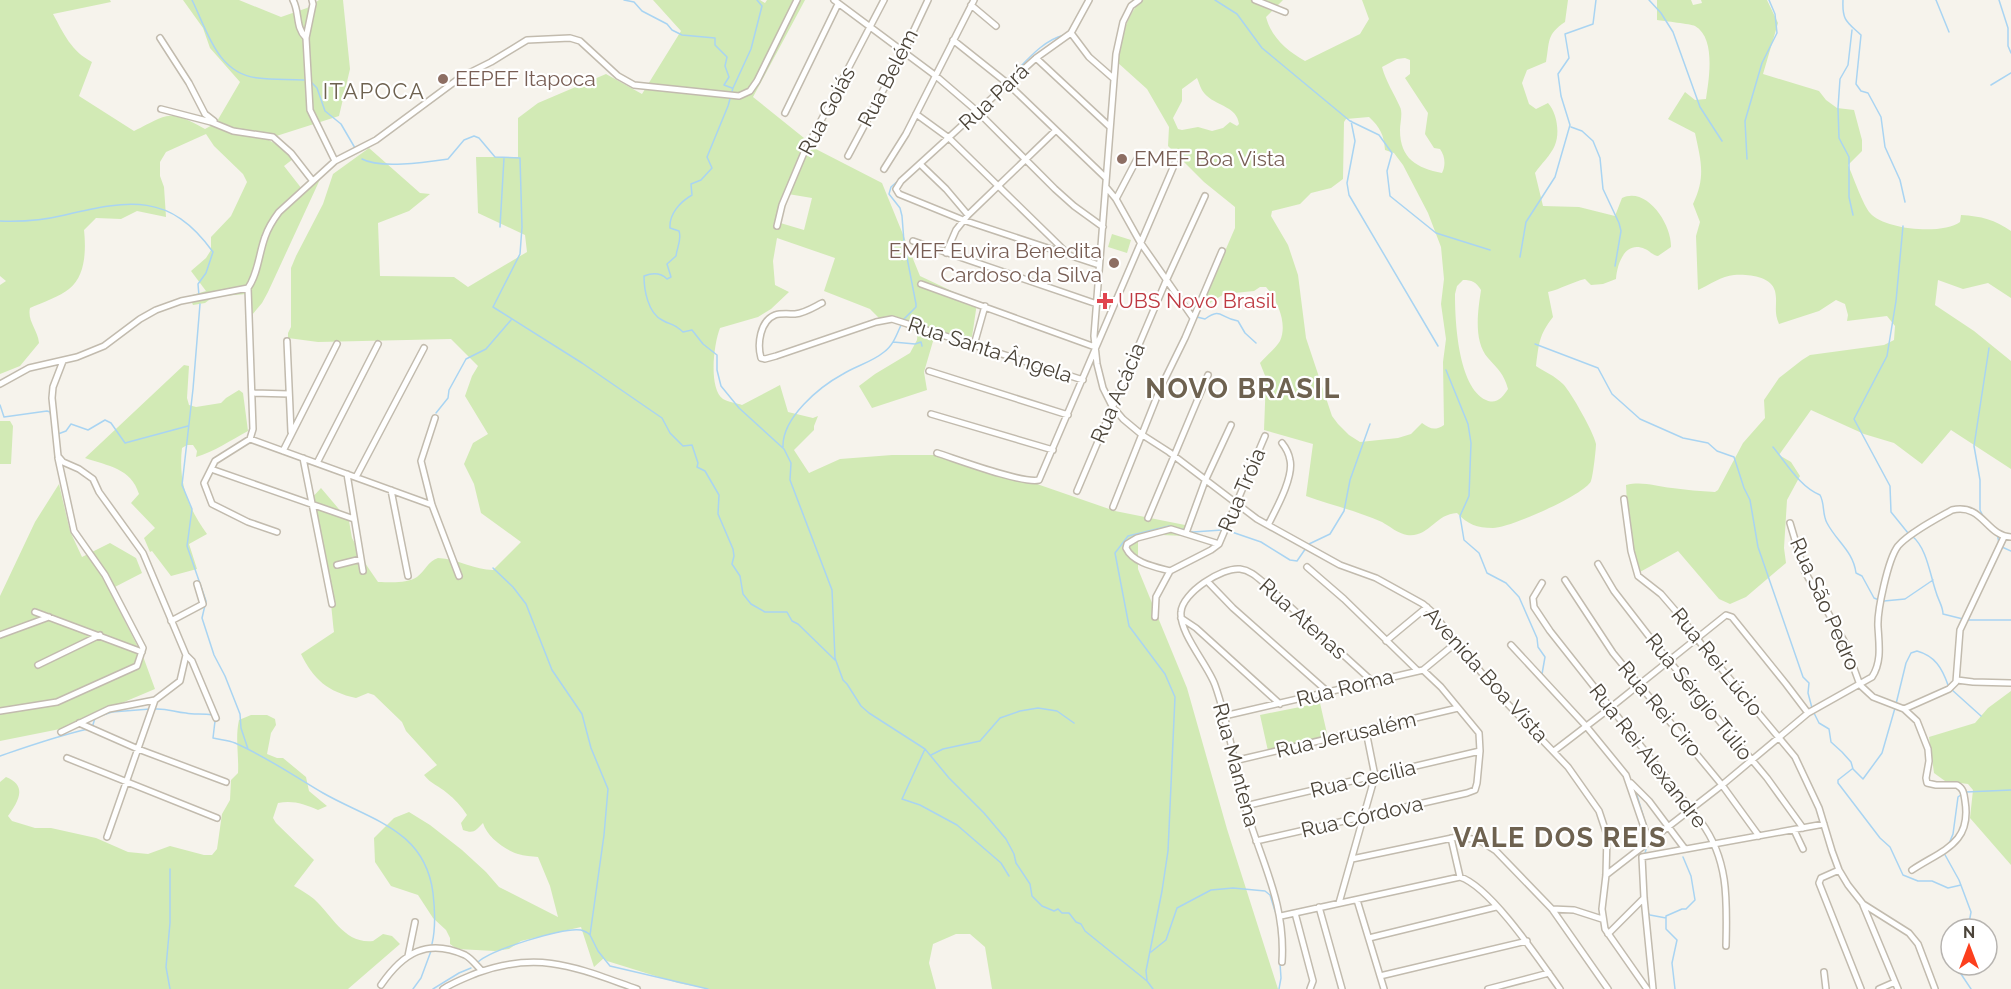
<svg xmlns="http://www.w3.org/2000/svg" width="2011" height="989" viewBox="0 0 2011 989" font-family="Raleway,sans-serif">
  <rect width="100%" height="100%" fill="#f6f3ec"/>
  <path fill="#d2eab5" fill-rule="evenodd" d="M0 0H110L111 2 53 14C64 34 71 51 92 62L79 96 134 131C170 113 169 109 205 129L216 123 240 82 210 48 203 28 183 0H239L281 17 307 8 319 0H343L350 69 339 116 267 139 286 150 293 159 284 166 302 189 322 175 268 292 262 303 252 315 246 294 213 297 205 303 193 305 189 296 206 291 191 271 206 258 211 250V237L231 216 247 182 243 174 214 146 206 134 166 152 160 162V176L164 187 166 217 137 211 121 219 96 218 84 230C86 249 86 276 69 289 61 296 41 303 30 308 27 321 38 330 39 343L20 366 0 374V285L6 281 0 276Z
    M653 0H760L765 3 767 0H805L753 97 809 142 789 183 773 226H775L777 222 804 230 812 198 788 194 808 145 882 183 920 276 977 303 972 337 936 331 924 372 927 390 872 408 859 386 875 374 910 353 917 340 918 328 912 325 880 319 870 309 824 291 835 258 777 238 773 261 775 285 789 292 771 309 758 317 720 328C714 343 708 388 723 399 728 402 737 403 742 405L780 385 788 412 813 418 818 416 814 426V430L794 450 809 473 840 459 892 455H934L936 449 1115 511 1185 525V536L1162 535 1138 539V569L1187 688 1227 829 1278 989H992L985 947 970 934H956L933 944 929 963 936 989H709L678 983 607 961 604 958 594 967 581 927 521 941 509 949 495 951 457 949 450 944V938L446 930 433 918 418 895 391 886 375 862 374 838 394 818 409 812 430 825 462 850 486 872 499 887 558 917 550 886 538 857C532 856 524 856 518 854 505 850 487 837 483 823 475 831 474 834 463 830L461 823 467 815C461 806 455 799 447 793 439 786 431 784 424 775L437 765 406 731 402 722 374 695 368 693 356 698C328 692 313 679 301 654L334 632C331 605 324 518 310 500L321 488 349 521 352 538 367 566 378 582C390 582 406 584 417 577 425 571 428 561 438 558 458 559 475 570 493 570L521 542 481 513 474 484 464 464 473 443 488 434 465 396 472 376 478 366 451 339 318 342 288 338V333L291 327V268L296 256 323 204 333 174 369 148 420 193 430 194 409 211 378 223 380 276 454 277 468 287 527 252 525 235 478 213 476 157H518V118L538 103 606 74 642 94 681 31Z
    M1141 0H1283L1266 17C1271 37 1287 51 1305 61L1360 34 1369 19 1362 0H1568L1565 22C1546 35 1550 41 1546 62L1527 70 1522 83 1529 104 1536 109 1548 103C1557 113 1560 133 1555 145 1551 155 1541 164 1535 173L1543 206 1579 207 1615 216 1622 198C1647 186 1672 225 1671 247L1658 256C1652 255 1650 251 1645 249 1625 240 1617 264 1616 279L1603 284 1591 285 1585 279C1572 282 1561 289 1548 292L1553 317C1539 335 1539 343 1536 366 1545 372 1555 376 1563 384 1571 392 1594 433 1596 444 1596 450 1593 476 1591 481 1585 495 1509 528 1493 528 1477 528 1467 524 1457 513 1435 514 1429 538 1407 535 1399 534 1389 526 1382 522 1357 511 1331 505 1306 496L1313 444 1264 430 1266 378 1260 363C1266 356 1276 348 1280 341 1288 323 1277 300 1266 287H1260L1254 291 1224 294 1210 303 1206 295 1235 228V207L1204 182 1168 146 1169 127 1147 89 1117 62C1121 39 1125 19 1141 0ZM1405 58 1410 60V74L1405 78 1428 113 1425 134 1434 148 1440 149C1445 156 1446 165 1442 173 1417 168 1400 159 1400 130 1400 123 1403 113 1400 107 1394 93 1386 82 1382 67L1397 59ZM1197 78C1200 85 1201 91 1207 96 1218 106 1237 107 1239 124L1237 126 1230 122 1223 128 1212 131 1198 127 1182 130 1178 129 1173 118 1182 101V89ZM1369 117C1380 127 1384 135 1385 150L1394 153 1403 165 1428 213 1441 247 1444 279 1441 304 1446 339 1443 362 1444 425C1435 431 1430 429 1422 423L1411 434 1398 438 1360 442 1349 435 1338 424 1332 416 1306 338 1298 275 1288 245 1271 216 1272 211 1300 204 1311 193 1331 188 1343 179 1344 122 1346 119ZM1463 280C1472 280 1476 282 1481 290 1478 310 1473 341 1488 358 1498 369 1504 374 1508 389 1503 397 1496 405 1486 400 1458 387 1455 321 1455 294L1457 286Z
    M1657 0H1691L1693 5 1702 3 1701 0H1767L1778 23 1763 74 1819 91 1826 100 1837 108 1854 110 1862 140V151L1848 165C1853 176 1863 205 1870 213 1885 230 1943 235 1960 222L1961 215C1981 216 1995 220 2011 231V298L1988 283 1963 289 1938 280 1935 305 1974 331 2011 361V469L1951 430 1922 464 1894 443 1864 434 1811 410 1779 455 1791 462 1800 476 1787 500 1784 548 1786 563 1746 597 1730 604 1719 599 1678 551 1640 572C1630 561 1627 502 1626 485 1642 481 1655 486 1672 488 1686 490 1700 491 1715 492L1718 490 1743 443 1765 418 1764 400 1779 378 1802 360 1810 355 1884 345 1894 340 1895 326 1887 316 1847 321 1848 315 1845 304 1836 300 1819 311 1779 324C1773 311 1778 304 1775 291 1771 276 1748 274 1734 275 1722 276 1709 285 1698 290L1696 236 1700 222 1693 204C1706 177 1701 161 1695 133L1668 119 1685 92 1695 100 1706 99C1709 79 1716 38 1695 26 1691 24 1664 21 1657 20Z
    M1112 234 1131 240 1127 253 1108 247Z
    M184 365 189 366 187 398 189 405 196 407 221 403 226 398 239 390 243 393 248 431C231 440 214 452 196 457L197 451 193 445H187L182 448C178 482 188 508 207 534L189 544 197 569 171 576 152 551 150 552 144 538 155 528 131 503 139 494C131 468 108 466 85 458Z
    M0 421H10L13 426 11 464H0Z
    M59 484 70 531 82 557 110 543 136 558 142 573 109 590 144 659 155 689 60 729 0 741V596L35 522Z
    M2011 691V865L1970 818 1973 790 1968 784 1945 781 1934 773 1929 737 1975 723 1988 708Z
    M1320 703 1328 738 1268 751 1260 715Z
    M251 715H267L275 719 276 725 271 733 267 754 277 758H283L306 777 309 791 327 806 318 810C304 804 293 800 278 803L273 818 276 823 314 860 294 886C301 890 308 894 314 899 333 916 344 944 373 941L383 934 392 936 400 944 348 989H0V782L6 777C29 786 17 803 8 816L12 821 35 828H51L96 838 128 852 148 854 170 846 204 855H212L217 849 222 814 230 800 231 780 238 773C239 755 235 738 239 720Z"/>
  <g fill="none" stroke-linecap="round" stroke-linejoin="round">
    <path stroke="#a9d4f2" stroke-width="1.5" d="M192 0C207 30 217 74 258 78 273 80 289 79 304 80
      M624 0 634 2 642 11 667 24 672 30 682 35 715 38V45L727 57 725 66 729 77 724 85 732 88
      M757 0 762 6 751 49 733 88 728 106 707 157 712 168 701 180 691 184 692 195C680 202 669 214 670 228L679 231C682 240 677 247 676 256L667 264 671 277 667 279C661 273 652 273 644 276 644 290 648 313 662 320 672 326 672 322 683 332L692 330 703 344 717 355V370L721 386 739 408 784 449 791 463 790 480 832 590 835 658 843 680 847 684 861 706 869 713 925 749 949 778 984 813 1006 839 1014 854 1016 863 1030 884 1032 896 1042 906 1054 911 1058 909 1062 913H1069L1076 922 1081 924 1085 931 1147 981 1153 989
      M1215 0 1237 14 1262 48 1350 121 1379 135 1392 153 1387 171 1390 196 1436 233 1490 250
      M1649 0 1661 13 1673 32 1700 107 1722 141
      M1843 0C1842 21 1847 22 1861 35L1856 84 1861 91 1868 93 1881 117 1885 147 1900 180 1905 202
      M1936 0 1949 32
      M1999 0 2008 28V46L2011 53
      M1852 30 1848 65 1840 79 1838 108 1839 138 1849 157V197L1853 215
      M1008 79C1025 63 1041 41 1064 35
      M311 82 317 88 325 111 341 124 355 148
      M1991 85 2011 73
      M978 107 1002 85
      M965 119 973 112
      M1351 121 1355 141 1347 183 1349 195 1438 346
      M1571 127 1582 131 1593 141 1600 158 1603 189 1619 223 1621 231 1615 266
      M362 159C380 169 427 162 448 159L464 140 474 136 479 138 495 157 520 158 522 227 520 254 493 307 582 363 662 418 670 433 683 446 692 445 698 463 697 467 705 471 719 495 718 514 733 549 734 556 732 564 740 576 743 594 751 604 765 612H787L792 621 798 624 835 660
      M1747 159 1745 121 1762 63 1777 33 1775 14 1769 0
      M899 180 891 187 889 194 900 208 902 216 904 242 916 304V307L904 319
      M0 221C21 222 44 220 65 215 129 200 170 192 213 252L206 273 198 284 199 296
      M1903 226 1896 301 1887 356 1854 419 1890 486 1891 512 1908 533
      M500 227 504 158
      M1520 257 1526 222 1555 177 1570 125 1561 96 1558 74 1569 58 1565 34 1593 24 1596 0
      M200 304 193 389 182 485 192 509 187 546 206 601 202 618 214 655 225 676 240 714 241 728 248 749
      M1197 317 1205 319C1222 307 1219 318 1238 321L1245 333 1256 343
      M893 342 915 344 921 342 922 346
      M1535 344 1598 368 1612 394 1640 419 1683 438 1708 443 1717 451 1734 457 1744 488 1750 500 1758 547 1803 677 1809 683 1808 693 1812 708
      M1446 370 1468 424 1471 443 1469 496 1460 516 1464 540 1479 553 1487 573 1506 583 1519 597 1537 638 1538 647 1545 657 1542 674
      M0 405 4 417 47 411 50 412 52 421
      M436 413 448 398 449 390 466 359 486 349 511 320
      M58 434 66 431 71 424 88 430 105 420 111 423 125 443 188 426
      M783 447C782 418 819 387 843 374 856 366 872 362 884 352 893 346 897 334 901 325
      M1773 447C1787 464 1800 487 1820 495 1825 504 1822 514 1827 523 1837 542 1853 551 1856 573L1862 576 1874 598 1879 600
      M1984 518 1980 510V480L1974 446 1989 348
      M1226 530 1261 542 1290 560 1297 561 1306 548
      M1997 533 1999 543
      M1912 536C1927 548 1930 575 1936 592 1938 600 1943 606 1943 614L1963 619
      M1309 544 1330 534 1344 511 1350 480 1370 424
      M2002 547 2011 551
      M493 568 513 587 526 604 552 670 582 714 591 748 608 789 604 835 590 935 598 951 610 966 708 989
      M1884 601 1905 599 1933 580
      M1967 620H2011
      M1951 689 1981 716
      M1896 704 1906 663 1911 653 1917 651C1935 656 1942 668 1948 685
      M154 709C167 708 174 712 186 713 194 715 203 713 212 715
      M1814 713 1819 723 1829 729 1831 742 1842 752 1851 762 1853 769 1863 779 1882 753 1895 708
      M100 716 112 712 150 709
      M215 721 213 738C220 740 228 740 235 743 267 757 294 776 323 793 370 820 425 829 433 893 435 910 436 927 432 944
      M92 728 95 718
      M1605 745 1619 762
      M925 749 902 799 920 805 957 825 1001 863 1009 876
      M931 755 943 749 980 741 1000 718 1020 711 1038 708 1057 711 1074 723
      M0 756C29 746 57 736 88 729
      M1852 769 1838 780V783L1880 838 1890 847 1903 875 1918 881H1932L1948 888 1961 885
      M1636 792 1646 825
      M1966 792 2011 790
      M1948 846 1953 834 1958 797 1962 794
      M1944 853 1959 880 1971 912 1968 929
      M1645 854 1647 844
      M1648 913 1650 915 1666 918
      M1151 952 1166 940 1177 908 1211 890 1233 888 1265 891 1270 895 1275 911
      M478 962C491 950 563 927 581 930 584 931 587 932 589 934
      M1959 965 1961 974 1971 989
      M1147 980 1146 971 1162 891 1168 851 1175 697 1165 674 1129 626 1115 553 1128 536 1169 526 1193 532 1222 530
      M170 989 166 967 170 923V869
      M413 989 421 978 431 951
      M433 989 459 973 471 968
      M1279 989 1281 978 1280 963
      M1675 989 1672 963 1677 940 1666 929V916L1682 909H1686L1695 900 1691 876 1683 857"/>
    <g stroke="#c2bbae" stroke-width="8">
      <path id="minor" d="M293 0C300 13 295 27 306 38
        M312 0 313 4 306 38 310 110 335 161
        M834 0 936 76 978 112 1055 189 1074 206 1103 227
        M1089 0 1071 33 1036 58 901 181 896 189 899 194 963 220 1099 265
        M1139 0 1131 6 1123 22 1116 54 1094 336 1097 364 1103 388 1112 406 1123 419 1141 434 1169 452 1257 519 1340 565 1376 578 1423 604 1431 611 1503 699 1568 767 1599 811 1607 835 1606 875 1602 909 1605 929 1647 989
        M1255 0 1285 12
        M971 5 996 26
        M1071 33 1089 57 1113 78
        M160 38 189 83 205 114 214 121
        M953 40 1007 83 1106 178
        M1036 58 1110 127
        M161 109 211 122 233 131 273 137 291 153 312 180
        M785 113 838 4
        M916 114 949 138 1067 253
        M848 156 904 51 928 0
        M920 164 946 189 968 215
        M884 169 906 134 974 0
        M1106 187 1116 199 1140 242 1193 318
        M1116 199 1137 159
        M777 226 782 205 803 155 884 0
        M913 241 1097 304
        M946 253 956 230 968 215 1055 131
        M921 284 1095 347
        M248 288 253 429 250 439 215 461 204 483 212 504 248 522 277 532
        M822 303C814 307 805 313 795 314 789 314 781 313 775 315 760 321 757 344 761 358L765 359 776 356 876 322 892 319 1083 380
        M287 341 291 432
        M974 345 985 306
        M63 361 53 387 52 398 58 456 63 462 79 469 93 479 99 492 143 553 186 655 180 681 155 700 107 837
        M929 371 1068 415
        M0 384 29 368 77 357 104 346 140 319 156 310 181 301 248 288C258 274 259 253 265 237 268 228 273 220 279 212L335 161 376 140 461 77 491 62 527 40 570 38 580 41 618 76 634 85 739 96 750 91 757 81 797 0
        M252 393 289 394
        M931 414 1053 450
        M435 418 421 461 432 505 459 576
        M250 439 432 505
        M283 451 337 344
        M937 453C956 459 1022 484 1039 480L1175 163
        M303 458 332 604
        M317 463 378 344
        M211 469 354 519
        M347 474 363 571
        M356 477 424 348
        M391 490 408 576
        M1077 491 1166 281 1205 196
        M1624 499 1631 551 1638 576 1661 594 1680 616 1705 649 1795 757 1819 808 1832 851 1839 870 1848 885 1863 904 1909 933 1918 944 1935 989
        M1113 507 1160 389 1185 338 1222 251
        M1148 518 1208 375
        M1790 523 1804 570 1844 641 1860 685 1873 697 1904 709 1917 721 1928 749 1929 761 1926 778 1927 783 1936 785H1957C1964 789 1964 794 1965 801 1972 844 1942 850 1912 870
        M1268 525C1276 509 1294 477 1290 460 1289 454 1286 448 1282 443
        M1186 533 1205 481 1231 425
        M1598 564 1614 591 1655 644 1767 778 1803 828
        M337 565 361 559
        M1307 567 1344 599 1418 671
        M1170 571C1155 567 1133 563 1126 548L1127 544 1137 538 1171 529 1219 544
        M1565 580 1613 653 1722 785 1759 836
        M1207 581 1233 608 1328 692
        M1542 583 1533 598 1534 607 1550 631 1701 822C1729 860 1727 901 1726 946
        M35 612 142 652
        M1155 617 1156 597 1170 571 1211 550 1219 544 1265 436
        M1181 618 1196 628 1280 704
        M171 621 203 604 197 584
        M0 635 49 617
        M1386 641 1427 607
        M1511 645 1586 726 1626 775 1649 842
        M186 655 192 661 216 718
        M38 665 100 635
        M1957 680 1973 682 2011 683
        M1904 709 1949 689 1956 682 1960 630 2004 537
        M0 711 57 702 137 666 143 648 105 575 74 531 58 458
        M1224 716 1423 670 1457 642
        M79 723 138 749 226 782
        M61 732 109 709 155 700
        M1554 751 1610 708 1726 615 1732 617 1786 684 1808 713
        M67 758 217 818
        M1234 761 1458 708
        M1631 783 1649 801 1685 849
        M1245 806 1480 751
        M1794 830 1803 849
        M1451 838 1460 877
        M1256 841 1467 793 1475 790 1477 783 1480 751 1479 733 1441 687 1423 670
        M1642 857 1824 824
        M1642 857 1644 898 1653 989
        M1352 859 1457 837 1479 840 1496 851 1552 909 1608 989
        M1839 870 1821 878 1819 883 1861 989
        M1606 875 1722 785 1808 713 1872 677C1882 662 1879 644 1878 627 1877 611 1888 559 1898 546 1909 533 1936 519 1952 510 1983 503 1986 536 2011 537
        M1357 900 1384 989
        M1339 903 1375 776 1366 731
        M1863 905 1898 989
        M1319 907 1342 989
        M1552 909 1574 910 1602 919
        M1295 913 1313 981 1310 989
        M1281 916 1460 877C1491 887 1540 961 1560 989
        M1608 934 1644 898
        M1369 938 1496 907
        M408 956 415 922
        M1282 962C1286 902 1260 860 1245 805 1234 765 1229 724 1215 685 1208 665 1179 633 1181 612 1182 593 1222 567 1240 569 1249 570 1256 576 1263 582L1372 681
        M1824 972 1826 989
        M1380 976 1527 941
        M381 985C403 953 427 938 465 955 471 958 477 966 482 971
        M443 989C454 982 465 978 477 973 540 950 577 968 637 989
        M1488 989 1549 973
        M1879 989 1895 982"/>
    </g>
    <use href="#minor" stroke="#fff" stroke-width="5"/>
  </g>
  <g fill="#8d6e63" stroke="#fff" stroke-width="2">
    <circle cx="443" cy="79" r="6"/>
    <circle cx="1122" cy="159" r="6"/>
    <circle cx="1114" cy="263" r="6"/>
  </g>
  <path fill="#e0444e" stroke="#fff" stroke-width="2" d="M1102 292h6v6h6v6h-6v6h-6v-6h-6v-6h6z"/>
  <g text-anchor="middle" stroke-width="4.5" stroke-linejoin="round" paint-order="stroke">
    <g font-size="21" fill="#4b4439" stroke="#fff">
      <text transform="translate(888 78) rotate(-63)" y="7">Rua Belém</text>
      <text transform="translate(994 97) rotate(-43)" y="7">Rua Pará</text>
      <text transform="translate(827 111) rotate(-62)" y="7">Rua Goiás</text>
      <text transform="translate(990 350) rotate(18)" y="7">Rua Santa Ângela</text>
      <text transform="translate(1118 393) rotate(-67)" y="7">Rua Acácia</text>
      <text transform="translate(1242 490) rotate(-67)" y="7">Rua Tróia</text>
      <text transform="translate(1825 604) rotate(66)" y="7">Rua São Pedro</text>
      <text transform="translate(1303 619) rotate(42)" y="7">Rua Atenas</text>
      <text transform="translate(1717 662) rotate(51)" y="7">Rua Rei Lúcio</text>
      <text transform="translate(1486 675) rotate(48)" y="7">Avenida Boa Vista</text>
      <text transform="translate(1345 688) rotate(-14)" y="7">Rua Roma</text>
      <text transform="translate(1699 697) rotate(51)" y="7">Rua Sérgio Túlio</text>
      <text transform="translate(1660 709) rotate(50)" y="7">Rua Rei Ciro</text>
      <text transform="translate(1346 735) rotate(-13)" y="7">Rua Jerusalém</text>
      <text transform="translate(1648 756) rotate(52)" y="7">Rua Rei Alexandre</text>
      <text transform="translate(1236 765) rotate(75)" y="7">Rua Mantena</text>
      <text transform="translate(1363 779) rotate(-13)" y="7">Rua Cecília</text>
      <text transform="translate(1362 817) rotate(-13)" y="7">Rua Córdova</text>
    </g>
    <g font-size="21" fill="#785e54" stroke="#fff" text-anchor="start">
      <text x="455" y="86">EEPEF Itapoca</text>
      <text x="1134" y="166">EMEF Boa Vista</text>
      <text x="1102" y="258" text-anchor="end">EMEF Euvira Benedita<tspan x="1102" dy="24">Cardoso da Silva</tspan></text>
    </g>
    <g font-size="21" fill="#be3a42" stroke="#fff" text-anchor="start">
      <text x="1118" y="308">UBS Novo Brasil</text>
    </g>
    <g font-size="22" letter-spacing="1.5" fill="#6e6250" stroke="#fff">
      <text x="374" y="99">ITAPOCA</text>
    </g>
    <g font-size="27" font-weight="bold" letter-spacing="1.5" fill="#6e6250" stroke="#fff">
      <text x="1243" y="398">NOVO BRASIL</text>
      <text x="1560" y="847">VALE DOS REIS</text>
    </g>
  </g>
  <g transform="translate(1969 947)"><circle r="28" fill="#ffffff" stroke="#b7b4b0" stroke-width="1.5"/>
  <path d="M0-4.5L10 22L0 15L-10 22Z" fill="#fc3f1d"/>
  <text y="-9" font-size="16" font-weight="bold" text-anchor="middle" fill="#4b4439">N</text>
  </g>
</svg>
